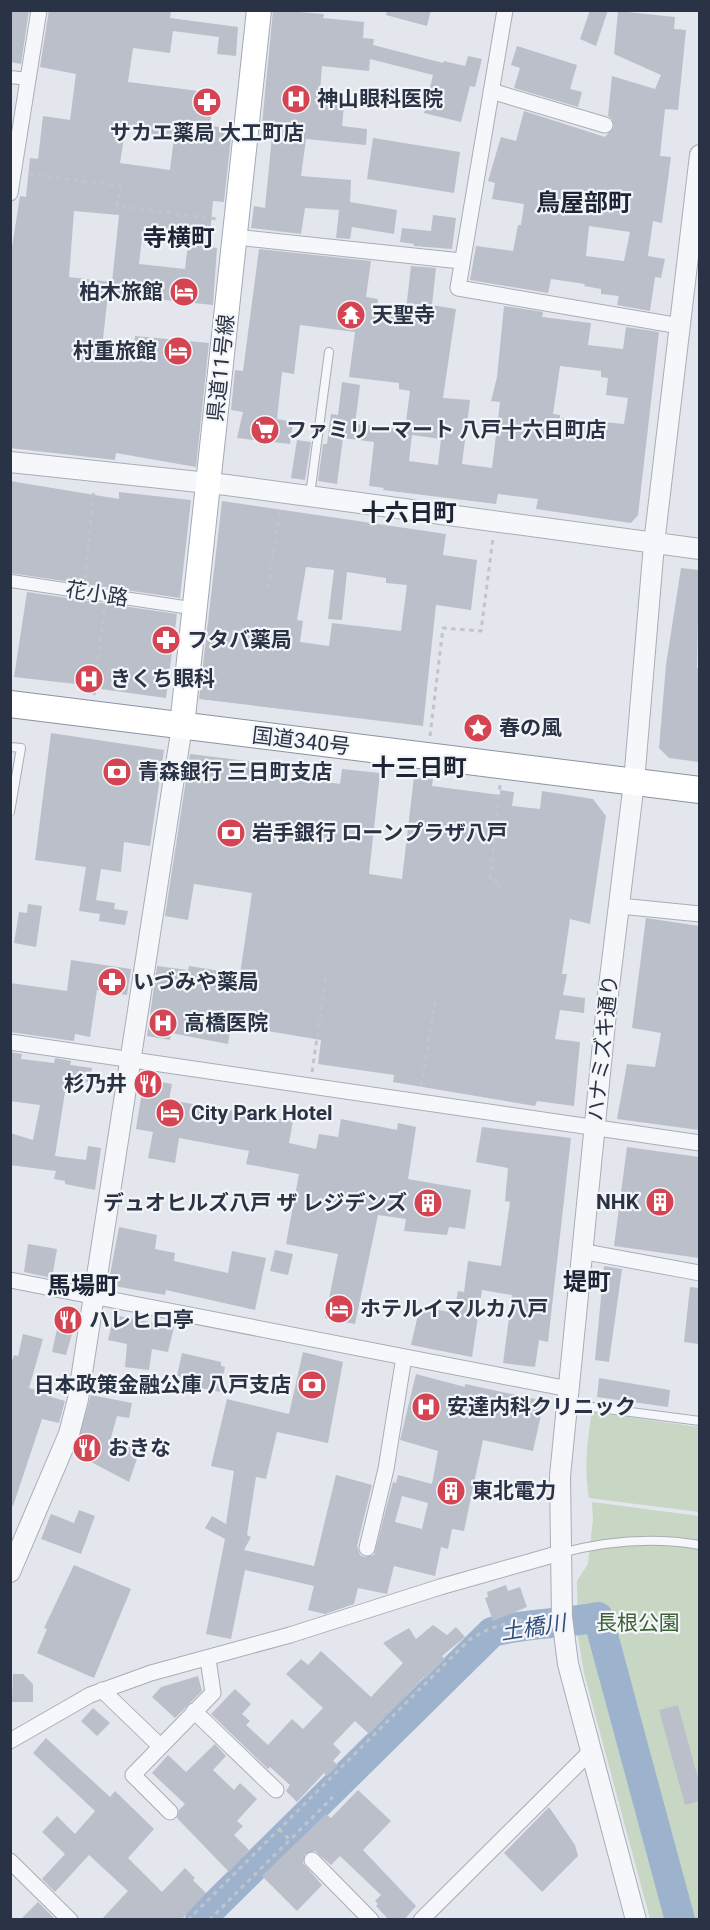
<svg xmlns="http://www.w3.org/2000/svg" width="710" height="1930" viewBox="0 0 710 1930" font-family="Roboto,'Noto Sans JP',sans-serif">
  <rect width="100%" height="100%" fill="#e3e6ec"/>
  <path fill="#c8d6c4" d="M592 1412 699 1427V1512L589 1498C584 1468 587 1442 592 1412Z
    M592 1502 699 1516V1919H650L584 1673 578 1637 577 1581 588 1564 593 1520Z"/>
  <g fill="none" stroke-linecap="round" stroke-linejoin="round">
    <path stroke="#9db2cd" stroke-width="30" d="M200 1920 492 1632C526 1623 563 1624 598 1617L680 1920"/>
  </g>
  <path fill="#babfca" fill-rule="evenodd" d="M10 10H29L21 64 10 62Z
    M49 10H171L170 18 238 27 236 56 217 54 219 37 173 31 170 53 133 48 128 82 214 93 210 126 232 128 224 202 213 201 209 247 217 248 213 305 108 294 101 357 133 360 135 336 209 343 196 467 116 453 115 460 10 448V260L20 196 26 197 30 158 38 159 43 116 70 120 76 74 40 67ZM125 131 174 137 170 170 120 163ZM74 211 119 215 112 282 69 277ZM142 238 188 243 185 269 139 264Z
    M273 10 324 14 323 18 364 22 363 38 374 39 373 45 443 63 444 61 465 66 468 56 482 59 475 87 470 86 461 122 424 113 433 75 370 59 369 71 322 66 320 93 345 95 342 126 367 129 366 145 306 139 301 176 351 180 350 202 397 210 394 234 352 227 350 239 336 238 339 210 305 208 301 234 251 228 254 206 265 208 272 136 261 135Z
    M387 10H431L427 26 386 15Z
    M590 10H608L596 46 580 39Z
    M618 11 675 17 674 29 686 30 678 110 665 109 660 156 671 157 662 223 653 221 648 256 665 259 661 278 655 277 650 311 617 305 619 296 601 294V289L584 286 585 284 551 279 548 293 470 280 476 246 513 251 518 225H521L524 204 492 199 495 183 488 181 501 137 516 141 524 111 605 137 614 127 612 119 608 116 612 76 655 89 661 75 614 54ZM589 226 630 232 624 261 586 256Z
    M517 46 577 65 570 89 582 92 578 107 514 88 520 68 511 65Z
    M373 138 460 152 454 193 367 179Z
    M433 215 456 218 452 249 414 246V244L400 242 402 228 431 231Z
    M259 249 371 261 366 297 378 299 377 306 406 310 411 266 436 268 432 305 456 309 443 398 470 400 462 464 492 468 500 402 491 401 497 377 504 306 543 312 542 317 591 323 588 345 623 349 626 327 659 332 638 515 631 523 536 509 538 499 498 494 496 504 383 490 384 488 369 486 374 442 343 438 337 484 318 481 323 444H327L331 414 338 415 342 382 360 385 355 424 405 429 410 391 399 389V383L349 377 355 332 300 325 294 374 282 372 277 419 293 422 290 444 237 438 243 412 231 410 235 370 243 371ZM560 366 601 371V377L608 378 606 395 628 398 624 424 560 418V415L553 414ZM412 435 441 439 438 465 409 461Z
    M297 440 311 442 305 480 291 478Z
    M10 481 119 499V492L191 500 180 598 10 573Z
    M222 501 446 534 443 555 477 560 471 610 436 605 423 726 199 699ZM306 567 334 570 328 619 342 620 347 572 386 578V583L407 585 401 631 332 623 329 646 300 642 303 621 297 620Z
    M681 568 699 570 697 668H699V762L669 758 659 748 666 665Z
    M27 592 177 614 166 698 101 689 102 687 14 677Z
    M51 733 164 750 150 846 124 842 121 872 101 869 96 900 115 903 114 909 128 911 125 925 99 921 100 914 79 911 86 867 35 860Z
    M190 754 257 762 255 771 340 784 342 769 380 773 369 874 402 879 414 777 433 779 432 786 500 795V790L514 792 512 806 540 809 542 791 593 799 606 816 590 924 570 919 562 974H567L563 995 585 998 584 1013 560 1010 555 1039 580 1042 574 1106 537 1101 535 1106 393 1082 394 1075 318 1064 321 1040 231 1025 228 1044 171 1033 170 1040 147 1036 157 966 188 970 189 966 240 974 252 893 194 884 188 920 165 916Z
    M28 904 42 906 36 947 14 943 19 912 27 913Z
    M646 918 699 926V1130L617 1119 627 1064 655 1067 661 1033 632 1028Z
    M71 960 131 969 127 995 97 990 90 1037 75 1034 74 1041 10 1032V983L67 991Z
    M10 1052 22 1054 21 1059 54 1063 55 1058 71 1061 70 1065 92 1068 90 1082 67 1079 55 1156 86 1160 88 1146 101 1148 95 1190 65 1184V1181L54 1179 56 1171 10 1165V1133L33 1140 40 1105 10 1101Z
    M144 1079 172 1084 169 1100 293 1121 289 1143 316 1149 319 1134 338 1137 341 1119 397 1130 398 1123 416 1127 408 1179 471 1190 465 1229 449 1227 447 1235 404 1231 406 1219 378 1215 355 1324 325 1318 338 1254 286 1244 299 1174 246 1164 249 1151 179 1138 175 1163 148 1158 153 1132 136 1129Z
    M482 1127 571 1138 548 1342 539 1340 535 1367 503 1363 512 1295 482 1290 472 1357 411 1345 420 1306 454 1313 458 1291 464 1292 468 1261 501 1266 510 1202 505 1201 508 1168 476 1162Z
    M627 1147 699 1157V1258L614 1246Z
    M119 1227 157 1235 155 1249 175 1253 174 1261 228 1273 232 1251 266 1258 255 1310 166 1290 165 1295 108 1285Z
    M28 1244 57 1249 52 1278 24 1272Z
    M275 1250 293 1254 288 1275 270 1271Z
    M604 1266 622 1269 609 1362 595 1360Z
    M690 1287 699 1288V1344L684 1342Z
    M62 1306 79 1309 66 1355 52 1352Z
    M114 1315 174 1327 168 1352 152 1349 149 1370 125 1367 127 1344 108 1340Z
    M23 1334 43 1339 29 1388 52 1394 51 1397 65 1401 59 1423 42 1419 13 1506H10V1368L14 1355 18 1356Z
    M303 1352 343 1362 328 1443 277 1432 266 1479 256 1477 247 1535 251 1537 244 1550 314 1566 336 1475 372 1485 357 1546 360 1555 364 1557 374 1555 393 1482 396 1483 398 1475 432 1484 438 1451 400 1440 416 1374 465 1387V1384L544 1401 533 1451 483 1440 464 1531 452 1529 448 1549 441 1547 435 1576 394 1566 387 1594 358 1588 354 1604 325 1614 308 1610 314 1586 245 1570 231 1639 206 1634 225 1539 205 1528 212 1516 226 1524 234 1471 211 1466 227 1399 289 1414ZM402 1496 428 1503 422 1529 395 1522Z
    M182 1353 221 1362V1366L225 1367 220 1392 182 1384 184 1377 177 1376Z
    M599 1378 670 1390 668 1407 597 1397Z
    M91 1395 132 1403 129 1418 117 1416 110 1441 140 1450 129 1482 74 1453Z
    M79 1510 95 1516 81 1554 41 1539 51 1514 74 1523Z
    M74 1565 131 1589 94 1678 37 1653 47 1629 44 1628Z
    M506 1585 508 1591 520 1587 527 1607 493 1621 485 1598 488 1597 487 1592Z
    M433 1625 447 1635 456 1627 465 1637 442 1656 445 1659 425 1679 424 1677 369 1734 355 1721 333 1744 341 1752 333 1761 338 1765 327 1776 324 1773 297 1802 286 1791 290 1785 270 1767 268 1769 211 1714 235 1689 251 1704 242 1714 250 1721 246 1725 268 1745 292 1719 303 1729 323 1708 286 1674 301 1659 308 1665 321 1651 371 1697 403 1663 383 1643 409 1628 416 1639Z
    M13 1674H23L33 1684V1702H12Z
    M198 1676 202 1691 175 1718 152 1697 161 1687Z
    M678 1705 699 1782V1801L685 1805 659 1710Z
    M93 1708 110 1723 97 1736 81 1721Z
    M46 1738 110 1797 115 1791 154 1829 128 1858 162 1892 185 1868 195 1878 193 1880 206 1893 181 1920H101L128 1891 89 1855 55 1892 42 1879 65 1854 42 1832 57 1816 75 1834 95 1811 33 1753Z
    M215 1744 226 1756 213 1770 234 1790 240 1783 257 1799 237 1821 243 1826 234 1835 249 1850 229 1872 177 1818 179 1810 185 1804 152 1773 168 1755 186 1772Z
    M358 1790 391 1821 363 1850 416 1906 404 1920H389L376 1906 378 1904 375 1901 381 1895 340 1856 331 1865 315 1851 305 1854 303 1863 322 1885 297 1911 262 1876 326 1814 331 1818Z
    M549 1807 575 1845 578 1856 542 1892 504 1853Z
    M38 1902 56 1920H20Z"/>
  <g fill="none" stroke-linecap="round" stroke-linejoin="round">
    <g stroke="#a8adb7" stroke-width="10">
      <path id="service" d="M310 495 329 352
        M10 747 21 748 10 812
        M569 1404 700 1421
        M561 1553C606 1541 654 1537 700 1545"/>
    </g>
    <g stroke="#a8adb7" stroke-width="14">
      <path id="pedestrian" d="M10 77 28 79
        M11 581 184 607"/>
    </g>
    <g stroke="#a8adb7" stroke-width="17">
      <path id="minor" d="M505 10 458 288 680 326
        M491 91 605 125
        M10 193 39 10
        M235 237 461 261
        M620 906 700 914
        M10 1042 700 1143
        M581 1251 700 1273
        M10 1280 569 1389
        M367 1548 386 1469 404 1357
        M102 1690 160 1746
        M194 1711 276 1790
        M10 1741 90 1695 151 1673 290 1635 440 1587 560 1553
        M170 1812 133 1775 213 1693 208 1659
        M312 1860 371 1920
        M10 1861 70 1920
        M421 1920 591 1751"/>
    </g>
    <g stroke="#a8adb7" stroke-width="22">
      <path id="tertiary" d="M10 462 227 485 700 549
        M10 1572 69 1434 78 1399 182 726
        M636 1920 568 1664 562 1617 560 1476 607 1003 634 782 654 544 700 155"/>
    </g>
    <g stroke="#a2aab8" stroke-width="26">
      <path id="primary" d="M182 726 259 10"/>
    </g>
    <g stroke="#8a93a3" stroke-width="28">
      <path id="trunk" d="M10 704 700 790"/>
    </g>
    <path stroke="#c1c4cb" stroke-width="3" stroke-dasharray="4.5 4.5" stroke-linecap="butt" d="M29 174 120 186 117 206 217 219
      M85 578 94 489
      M268 588 280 510
      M94 695 104 609
      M430 736 443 628 481 631 493 538
      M498 889 499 881 490 880 500 785
      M312 1072 326 977H330
      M421 1086 436 996
      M279 1829 290 1840
      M188 1920 469 1640C494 1624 516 1620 546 1618
      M209 1920 333 1797"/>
    <use href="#service" stroke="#f6f7fa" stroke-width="8"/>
    <use href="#pedestrian" stroke="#f6f7fa" stroke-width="12"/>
    <use href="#minor" stroke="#f6f7fa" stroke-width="15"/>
    <use href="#tertiary" stroke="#f6f7fa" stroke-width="20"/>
    <use href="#primary" stroke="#fff" stroke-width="24"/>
    <use href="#trunk" stroke="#fff" stroke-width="26"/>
  </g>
  <defs>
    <g id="hospital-disc" transform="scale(1.5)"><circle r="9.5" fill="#d54453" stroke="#f3f5f9"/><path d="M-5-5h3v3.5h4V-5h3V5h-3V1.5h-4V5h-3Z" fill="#fff"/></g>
    <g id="pharmacy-disc" transform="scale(1.5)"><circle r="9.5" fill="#d54453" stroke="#f3f5f9"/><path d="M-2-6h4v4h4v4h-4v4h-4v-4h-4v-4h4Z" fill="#fff"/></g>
    <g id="hotel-disc" transform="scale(1.5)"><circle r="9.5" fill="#d54453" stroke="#f3f5f9"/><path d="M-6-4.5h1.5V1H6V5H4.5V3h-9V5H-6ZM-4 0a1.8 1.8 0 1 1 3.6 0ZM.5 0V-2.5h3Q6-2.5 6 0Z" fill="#fff"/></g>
    <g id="temple-disc" transform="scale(1.5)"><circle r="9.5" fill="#d54453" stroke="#f3f5f9"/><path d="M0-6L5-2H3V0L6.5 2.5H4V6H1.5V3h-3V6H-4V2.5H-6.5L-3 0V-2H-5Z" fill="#fff"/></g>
    <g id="supermarket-disc" transform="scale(1.5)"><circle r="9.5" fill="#d54453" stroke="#f3f5f9"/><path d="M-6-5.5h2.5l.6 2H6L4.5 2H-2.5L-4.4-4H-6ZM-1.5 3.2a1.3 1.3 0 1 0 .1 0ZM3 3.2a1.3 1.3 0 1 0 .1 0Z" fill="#fff"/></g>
    <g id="sight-disc" transform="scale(1.5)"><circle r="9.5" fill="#d54453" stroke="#f3f5f9"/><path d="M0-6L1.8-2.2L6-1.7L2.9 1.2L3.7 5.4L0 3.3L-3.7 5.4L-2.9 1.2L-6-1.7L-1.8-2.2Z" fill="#fff"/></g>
    <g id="bank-disc" transform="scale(1.5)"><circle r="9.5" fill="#d54453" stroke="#f3f5f9"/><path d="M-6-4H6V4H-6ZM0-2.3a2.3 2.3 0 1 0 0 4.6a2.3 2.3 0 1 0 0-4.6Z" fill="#fff"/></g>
    <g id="restaurant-disc" transform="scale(1.5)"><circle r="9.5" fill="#d54453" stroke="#f3f5f9"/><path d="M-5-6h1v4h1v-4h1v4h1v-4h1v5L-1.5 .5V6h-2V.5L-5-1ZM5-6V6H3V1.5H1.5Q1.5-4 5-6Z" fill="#fff"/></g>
    <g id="building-disc" transform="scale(1.5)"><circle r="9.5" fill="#d54453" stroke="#f3f5f9"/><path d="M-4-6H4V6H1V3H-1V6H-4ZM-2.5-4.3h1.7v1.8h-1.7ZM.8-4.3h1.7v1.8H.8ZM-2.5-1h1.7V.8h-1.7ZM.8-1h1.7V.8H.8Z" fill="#fff"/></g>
  </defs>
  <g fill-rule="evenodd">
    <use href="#hospital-disc" x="296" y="99"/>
    <use href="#pharmacy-disc" x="207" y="102"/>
    <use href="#hotel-disc" x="184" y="292"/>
    <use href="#temple-disc" x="351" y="315"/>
    <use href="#hotel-disc" x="178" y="351"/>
    <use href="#supermarket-disc" x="265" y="430"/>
    <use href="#pharmacy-disc" x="166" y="640"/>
    <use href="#hospital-disc" x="89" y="679"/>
    <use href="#sight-disc" x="478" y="728"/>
    <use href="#bank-disc" x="117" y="772"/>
    <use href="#bank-disc" x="231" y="833"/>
    <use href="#pharmacy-disc" x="112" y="982"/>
    <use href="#hospital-disc" x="163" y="1023"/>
    <use href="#restaurant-disc" x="148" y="1084"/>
    <use href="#hotel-disc" x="170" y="1113"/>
    <use href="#building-disc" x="660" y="1202"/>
    <use href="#building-disc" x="428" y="1203"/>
    <use href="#hotel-disc" x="339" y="1309"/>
    <use href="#restaurant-disc" x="68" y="1320"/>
    <use href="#bank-disc" x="312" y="1385"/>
    <use href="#hospital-disc" x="426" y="1407"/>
    <use href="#restaurant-disc" x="87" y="1448"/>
    <use href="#building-disc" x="451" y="1491"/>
  </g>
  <g text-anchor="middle" stroke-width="4.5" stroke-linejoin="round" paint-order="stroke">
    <g font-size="21" font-weight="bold" fill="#2a3345" stroke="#f3f5f9" text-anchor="start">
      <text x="317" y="106">神山眼科医院</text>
      <text x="207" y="140" text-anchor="middle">サカエ薬局 大工町店</text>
      <text x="163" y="299" text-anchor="end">柏木旅館</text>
      <text x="372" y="322">天聖寺</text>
      <text x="157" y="358" text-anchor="end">村重旅館</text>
      <text x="286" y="437">ファミリーマート 八戸十六日町店</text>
      <text x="187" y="647">フタバ薬局</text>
      <text x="110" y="686">きくち眼科</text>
      <text x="499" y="735">春の風</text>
      <text x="138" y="779">青森銀行 三日町支店</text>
      <text x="252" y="840">岩手銀行 ローンプラザ八戸</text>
      <text x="133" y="989">いづみや薬局</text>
      <text x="184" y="1030">高橋医院</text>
      <text x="127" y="1091" text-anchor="end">杉乃井</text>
      <text x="191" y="1120">City Park Hotel</text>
      <text x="639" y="1209" text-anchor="end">NHK</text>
      <text x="407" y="1210" text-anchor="end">デュオヒルズ八戸 ザ レジデンズ</text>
      <text x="360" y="1316">ホテルイマルカ八戸</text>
      <text x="89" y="1327">ハレヒロ亭</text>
      <text x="291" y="1392" text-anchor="end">日本政策金融公庫 八戸支店</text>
      <text x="447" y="1414">安達内科クリニック</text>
      <text x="108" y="1455">おきな</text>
      <text x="472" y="1498">東北電力</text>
    </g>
    <g font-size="21" fill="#2a3345" stroke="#f3f5f9">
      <text transform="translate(221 368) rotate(-84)" y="7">県道11号線</text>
      <text transform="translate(97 594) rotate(9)" y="7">花小路</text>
      <text transform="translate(301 741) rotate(7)" y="7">国道340号</text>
      <text transform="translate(603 1048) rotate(-84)" y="7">ハナミズキ通り</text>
    </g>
    <g font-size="21" fill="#3d6236" stroke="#f3f5f9">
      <text x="638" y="1630">長根公園</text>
    </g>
    <g font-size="22" font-style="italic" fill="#314f7c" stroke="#f3f5f9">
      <text transform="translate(533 1627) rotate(-9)" y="8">土橋川</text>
    </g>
    <g font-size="24" font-weight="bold" fill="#1c2436" stroke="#f3f5f9">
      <text x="584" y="211">鳥屋部町</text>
      <text x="179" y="246">寺横町</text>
      <text x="409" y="521">十六日町</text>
      <text x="419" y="776">十三日町</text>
      <text x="587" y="1290">堤町</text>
      <text x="83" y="1294">馬場町</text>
    </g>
  </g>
  <rect width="710" height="1930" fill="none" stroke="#2a3345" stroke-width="24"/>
</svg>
